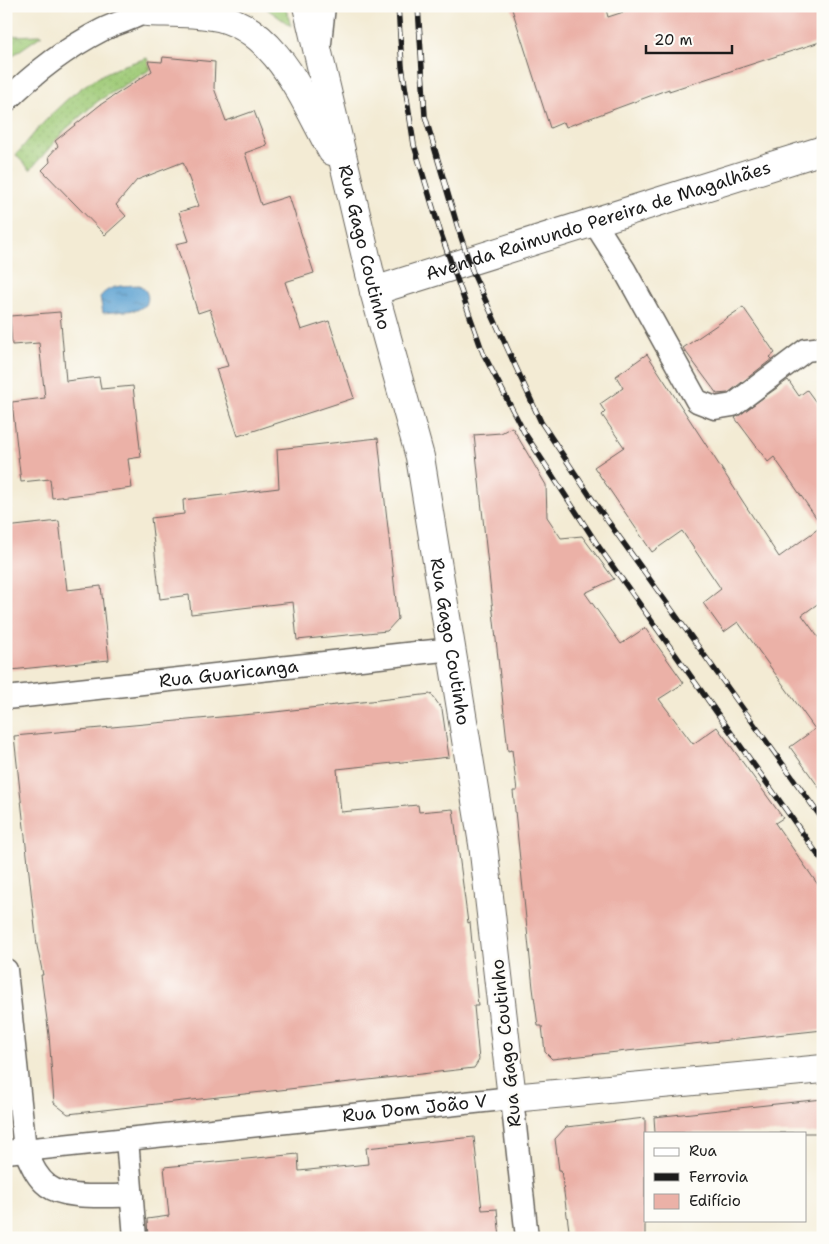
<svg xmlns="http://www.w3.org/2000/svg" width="829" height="1244" viewBox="0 0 829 1244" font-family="'Shantell Sans',sans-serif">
  <defs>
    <pattern id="park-crowns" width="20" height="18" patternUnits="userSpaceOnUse" patternTransform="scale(1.25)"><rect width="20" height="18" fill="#9fca77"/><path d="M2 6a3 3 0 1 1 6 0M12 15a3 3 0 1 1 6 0" fill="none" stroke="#88ad66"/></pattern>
    <pattern id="garden-dots" width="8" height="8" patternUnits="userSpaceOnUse" patternTransform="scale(1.25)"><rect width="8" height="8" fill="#9fca77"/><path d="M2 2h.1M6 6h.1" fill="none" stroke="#88ad66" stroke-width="1.8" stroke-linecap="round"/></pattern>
    <pattern id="water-ripples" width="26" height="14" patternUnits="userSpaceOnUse" patternTransform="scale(1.25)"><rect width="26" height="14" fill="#5ca1d1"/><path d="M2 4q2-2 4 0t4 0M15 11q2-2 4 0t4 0" fill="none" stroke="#4b82a9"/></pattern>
  </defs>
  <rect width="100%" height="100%" fill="#fdfcf7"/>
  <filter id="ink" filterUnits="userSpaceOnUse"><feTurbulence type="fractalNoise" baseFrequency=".02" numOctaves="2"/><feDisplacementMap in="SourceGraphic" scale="10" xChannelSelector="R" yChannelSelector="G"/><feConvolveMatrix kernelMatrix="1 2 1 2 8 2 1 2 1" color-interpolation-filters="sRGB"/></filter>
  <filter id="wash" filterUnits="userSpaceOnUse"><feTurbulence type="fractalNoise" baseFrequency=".0096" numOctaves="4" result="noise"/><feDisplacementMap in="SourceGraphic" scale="20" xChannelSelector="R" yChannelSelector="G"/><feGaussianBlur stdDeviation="1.12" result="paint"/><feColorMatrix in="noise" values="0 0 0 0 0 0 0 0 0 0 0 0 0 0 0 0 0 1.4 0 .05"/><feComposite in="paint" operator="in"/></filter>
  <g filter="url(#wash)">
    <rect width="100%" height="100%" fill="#f3ebd4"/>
    <path fill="url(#park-crowns)" stroke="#5e734a" d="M263 6H285L291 26Z
      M42 35 6 60V36Z"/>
    <path fill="url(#garden-dots)" stroke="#5e734a" d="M147 58 151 69 98 101 66 129 30 170 16 155C43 122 71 89 110 71 122 65 135 62 147 58Z"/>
    <path fill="url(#water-ripples)" stroke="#3c5e76" d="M140 285C147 291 150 296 146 305L137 310 103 313 100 297C110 284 124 286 140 285Z"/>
    <g id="blocks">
      <path fill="#ebb1a7" d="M511 6H605L608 17 642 6H823V41L669 91V89L566 127 564 122 550 128Z
        M163 57 215 62 214 88 226 121 254 111 267 145 245 153 261 205 289 196 314 273 285 282 301 330 329 321 354 398 238 436 216 369 228 366 210 309 198 313 176 244 189 241 179 212 199 206 183 162 137 180 116 205 126 216 105 235 42 170 50 162 49 156 58 146 55 141 100 105 152 71 148 61 162 62Z
        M743 307 775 353 770 357 772 359 728 393 717 394 683 348Z
        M60 312 66 381 99 377 101 389 133 386 141 457 128 459 132 488 52 498 50 479 21 482 12 402 45 398 39 343 12 345 10 316Z
        M647 354 779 557 822 526 774 457 768 462 735 418 788 380 799 396 807 390 823 412V600L802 615 823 644V793L790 747 815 729 738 622 724 632 703 603 721 589 682 531 652 552 594 467 624 447 602 415 605 412 600 404 623 388 616 376Z
        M512 427 546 485 547 517 561 538 582 536 614 579 585 593 621 644 645 628 684 683 659 699 693 744 717 727 783 818 775 823 823 892V1030L552 1059 545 1052 542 1026H538L533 988 513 791H517L512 750 508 751 474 435 501 433Z
        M378 438 398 619 387 631 297 640 293 602 191 614 189 595 160 599 151 518 184 514 183 500 279 488 277 449Z
        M59 521 67 590 101 586 109 660 11 670 6 636V527Z
        M431 694 442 709 449 757 337 769 341 812 418 805 419 812 453 809 468 923 470 922 478 1006H474L479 1060 474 1068 68 1114 54 1103 49 1035 41 975H43L37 946 14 736 275 712Z
        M823 1099V1133H655L654 1117Z
        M645 1118V1238H570L561 1170H559L555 1139 566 1127Z
        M474 1137 482 1210 497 1209 500 1238H148L147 1219 169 1216 164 1167 298 1154 299 1171 368 1164 366 1148Z"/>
    </g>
  </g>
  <g filter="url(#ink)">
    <use href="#blocks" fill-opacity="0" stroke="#67645c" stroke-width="1"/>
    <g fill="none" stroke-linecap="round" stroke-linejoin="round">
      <g stroke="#67645c" stroke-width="25">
        <g id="street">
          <path d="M320 43 324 6"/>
          <path d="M6 101C34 73 67 48 102 30 120 21 139 18 155 6"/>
          <path d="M594 222 625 271 697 401 715 408 733 405 806 350 823 348"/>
          <path id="s1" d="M6 698 452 649"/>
          <path d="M6 970 25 1150C31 1163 36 1177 48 1186 66 1200 108 1195 132 1196"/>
          <path d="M127 1139 135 1238"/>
          <path id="s2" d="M6 1152 512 1098 527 1238"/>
        </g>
      </g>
      <g stroke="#67645c" stroke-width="30">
        <g id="secondary">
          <path id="s3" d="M307 6 374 291 420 457 483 844 512 1098 823 1069"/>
          <path d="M147 12C168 13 191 12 212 16 276 25 304 101 332 151"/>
          <path id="s4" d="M374 291 823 150"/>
        </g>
      </g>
      <use href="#street" stroke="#fff" stroke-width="22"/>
      <use href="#secondary" stroke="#fff" stroke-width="28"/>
      <g stroke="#1c1c1c" stroke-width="5.5">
        <path id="rail" d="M398 6 402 66 414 145 441 234 483 353 524 432 599 547 823 862
          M418 6 425 116 458 228 473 273 541 422 594 502 823 820"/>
      </g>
      <use href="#rail" stroke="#fdfcf7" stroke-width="4" stroke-dasharray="11" stroke-linecap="butt"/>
    </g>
  </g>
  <g text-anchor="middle" stroke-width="5" stroke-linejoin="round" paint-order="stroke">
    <g font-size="18" fill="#1c1c1c" stroke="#fdfcf7">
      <text dy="6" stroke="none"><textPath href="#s4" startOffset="235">Avenida Raimundo Pereira de Magalhães</textPath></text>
      <text dy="6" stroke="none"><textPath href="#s3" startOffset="248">Rua Gago Coutinho</textPath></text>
      <text dy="6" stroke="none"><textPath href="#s3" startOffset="652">Rua Gago Coutinho</textPath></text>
      <text dy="6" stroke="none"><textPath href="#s1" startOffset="224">Rua Guaricanga</textPath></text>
      <text transform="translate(506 1043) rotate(-96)" y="6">Rua Gago Coutinho</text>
      <text dy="6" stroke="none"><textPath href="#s2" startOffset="411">Rua Dom João V</textPath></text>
    </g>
  </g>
  <rect width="829" height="1244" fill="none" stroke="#fdfcf7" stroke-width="25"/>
  <rect x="644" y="1132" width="162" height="90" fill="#fdfcf7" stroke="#a3a29f"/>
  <rect x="654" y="1148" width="25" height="8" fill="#ffffff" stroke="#a3a29f"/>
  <text x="689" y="1156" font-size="15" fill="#1c1c1c">Rua</text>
  <rect x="654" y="1173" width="25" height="8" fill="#1c1c1c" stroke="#a3a29f"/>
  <text x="689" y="1182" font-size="15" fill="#1c1c1c">Ferrovia</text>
  <rect x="654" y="1194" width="25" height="15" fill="#ebb1a7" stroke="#a3a29f"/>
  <text x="689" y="1206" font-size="15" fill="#1c1c1c">Edifício</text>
  <path d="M646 45v8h86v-8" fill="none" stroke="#1c1c1c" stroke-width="2.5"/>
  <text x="654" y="45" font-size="15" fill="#1c1c1c" stroke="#fdfcf7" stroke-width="4" paint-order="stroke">20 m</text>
</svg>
